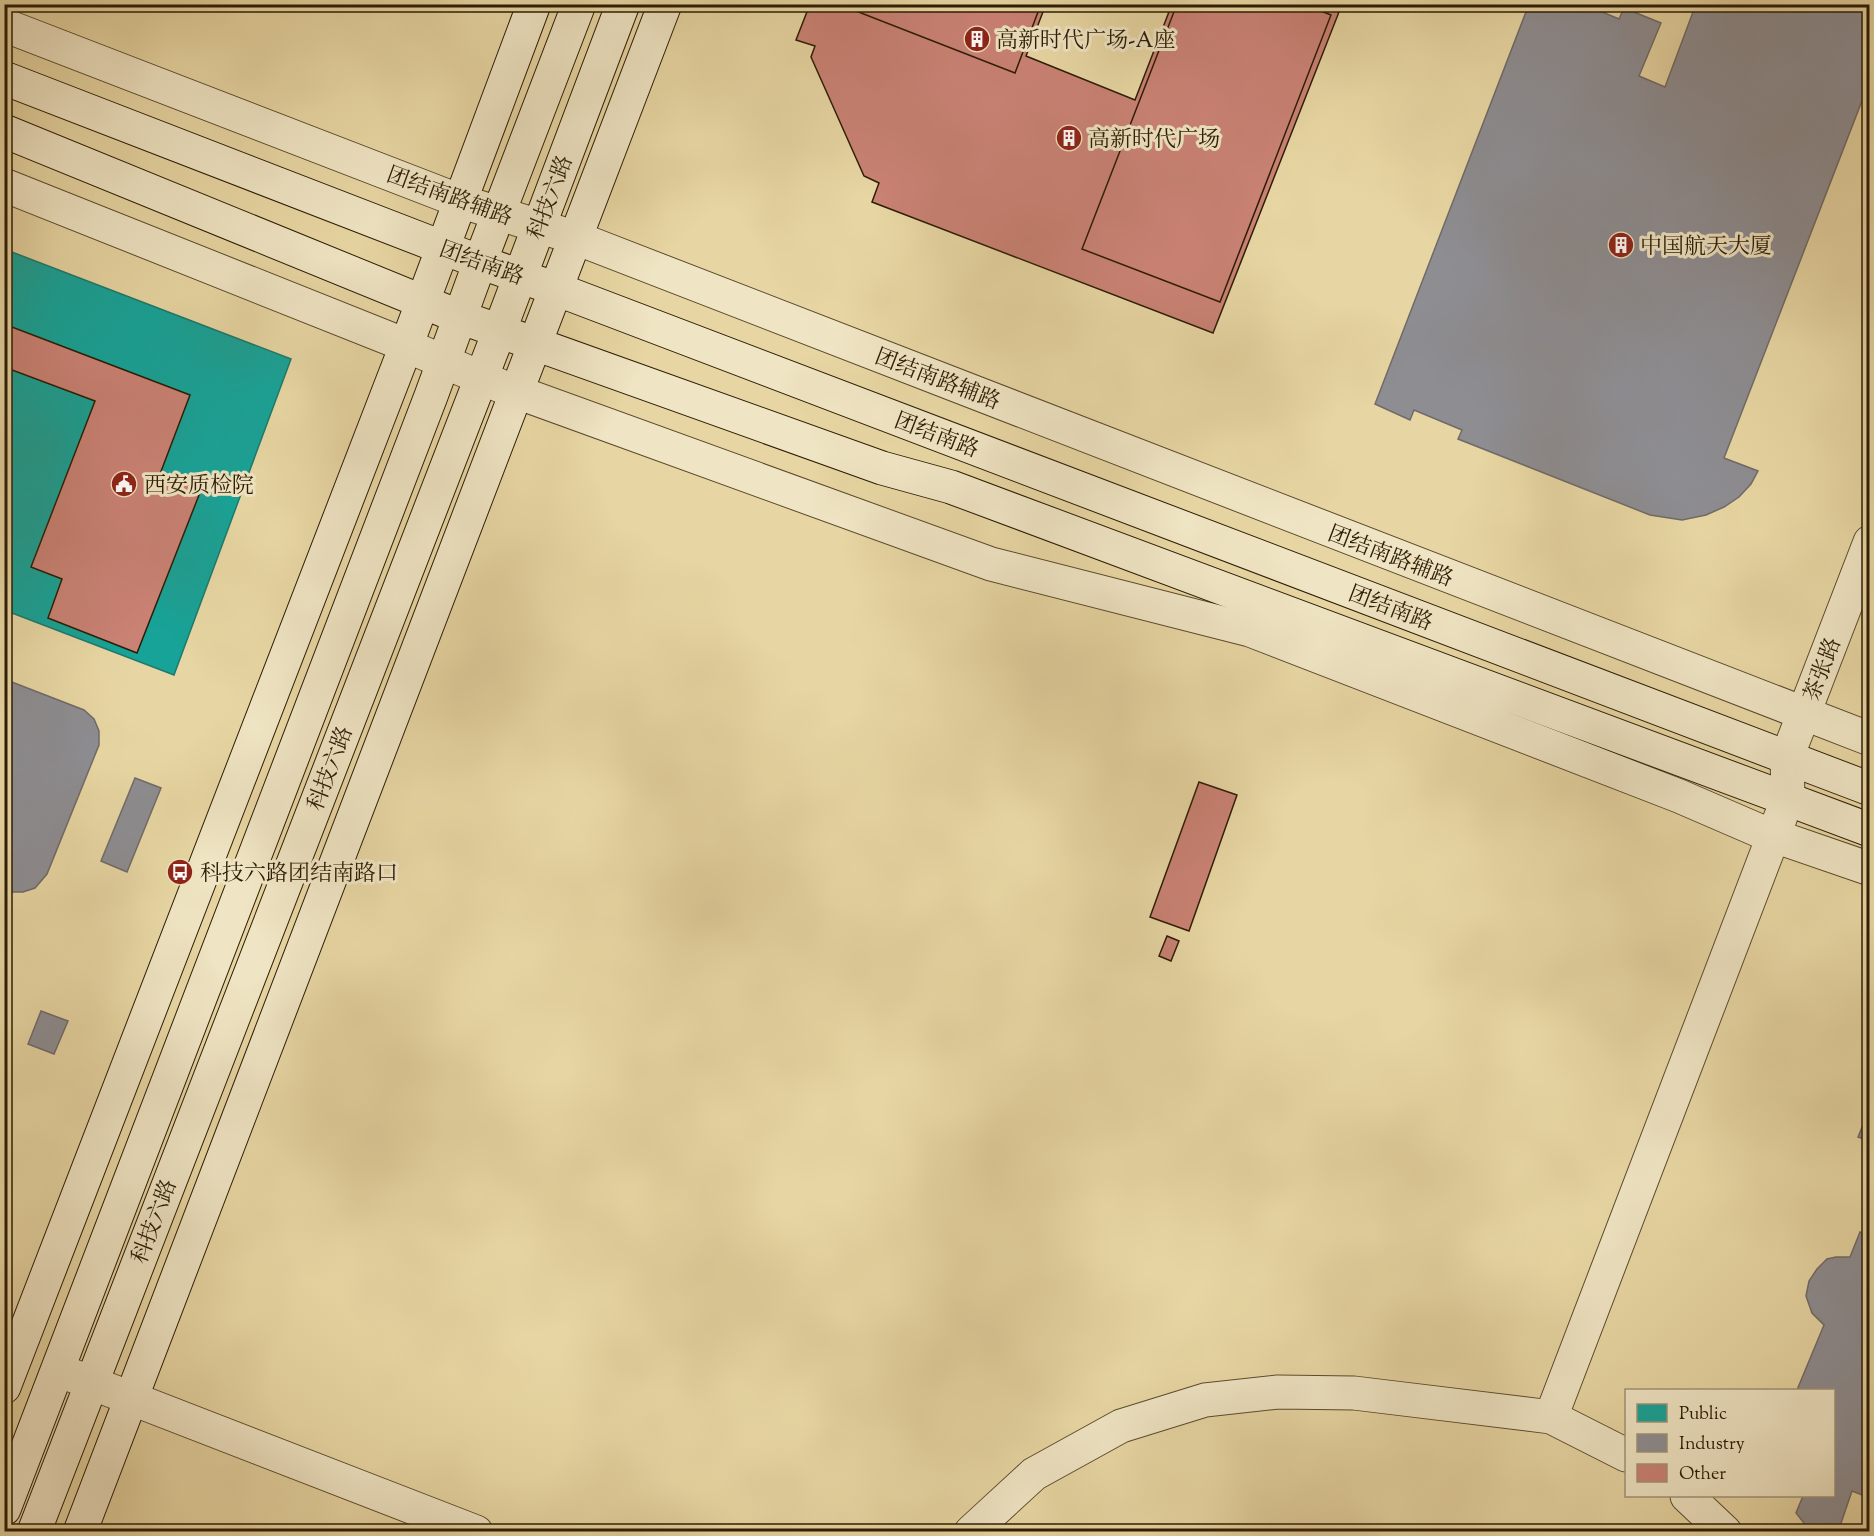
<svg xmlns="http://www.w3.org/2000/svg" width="1874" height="1536" viewBox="0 0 1874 1536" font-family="'Sorts Mill Goudy','Noto Serif SC',serif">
  <rect width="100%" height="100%" fill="#e7d6a3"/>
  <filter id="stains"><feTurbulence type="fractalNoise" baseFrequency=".00333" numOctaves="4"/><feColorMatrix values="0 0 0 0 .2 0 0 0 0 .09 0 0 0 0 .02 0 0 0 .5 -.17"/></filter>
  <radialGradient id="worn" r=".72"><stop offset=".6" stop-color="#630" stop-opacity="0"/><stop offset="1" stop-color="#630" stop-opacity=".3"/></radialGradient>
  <path fill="#17a398" stroke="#1d7a6c" stroke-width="1.5" d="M4 249 291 359 174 675 4 610Z"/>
  <path fill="#8d8d92" stroke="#706b68" stroke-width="1.5" d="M1529 4H1583L1619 19 1624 8 1661 23 1639 76 1665 87 1696 4H1870V80L1724 458 1758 471 1751 484 1739 497 1724 507 1706 515 1682 520 1650 515 1458 439 1462 430 1414 410 1410 420 1375 404Z
    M4 679 84 710 94 719 99 731V745L47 874 35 888 23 892H12L4 889Z
    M135 778 161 788 127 872 101 861Z
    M41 1011 68 1021 54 1054 28 1044Z
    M1870 1108V1141L1858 1137Z
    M1860 1232 1870 1236V1498L1852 1491 1838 1532H1811L1796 1513 1803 1496H1834V1390H1797L1824 1325 1812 1313 1806 1296 1809 1281 1817 1269 1827 1259 1836 1257H1850Z"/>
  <path fill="#ca8275" stroke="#2c1c05" stroke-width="1.5" d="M810 4H1046L1026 56 1135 100 1172 4H1320L1339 12 1213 333 872 202 879 183 864 176 811 57 815 46 796 40Z
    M838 4H1041L1015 73Z
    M1177 4H1303L1331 15 1220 302 1082 249Z
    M4 324 190 395 160 474 201 490 137 653 48 618 62 579 31 567 95 401 4 367Z
    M1199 782 1237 795 1189 931 1150 917Z
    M1167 936 1179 941 1171 961 1159 956Z"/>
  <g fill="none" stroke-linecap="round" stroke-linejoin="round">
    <g stroke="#5b4a2c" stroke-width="35">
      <path id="minor" d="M4 25 460 201 576 238 1870 739
        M4 185 393 340 503 387 991 564 1250 630 1679 796 1760 831 1870 869
        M58 1370 476 1532
        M1551 1417 1781 816
        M1687 1496 1725 1532
        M971 1532 1034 1474 1121 1426 1205 1400 1278 1392 1354 1393 1551 1417 1626 1455"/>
    </g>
    <g stroke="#5b4a2c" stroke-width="35">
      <path id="tertiary" d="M1788 798 1787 757 1870 542"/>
    </g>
    <g stroke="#2c1c05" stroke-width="35">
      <path id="secondary" d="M4 78 480 262 556 289 1870 789
        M4 131 460 317 882 468 951 487 1870 830
        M4 1387 408 341 534 4
        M4 1509 431 396 480 262 579 4
        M34 1532 499 332 623 4
        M80 1532 665 4"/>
    </g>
    <use href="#minor" stroke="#efe4c3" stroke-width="33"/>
    <use href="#tertiary" stroke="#efe4c3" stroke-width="33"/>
    <use href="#secondary" stroke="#efe4c3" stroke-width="33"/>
  </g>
  <defs>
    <g id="building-disc" transform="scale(1.35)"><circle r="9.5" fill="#8f2418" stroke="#efe4c3"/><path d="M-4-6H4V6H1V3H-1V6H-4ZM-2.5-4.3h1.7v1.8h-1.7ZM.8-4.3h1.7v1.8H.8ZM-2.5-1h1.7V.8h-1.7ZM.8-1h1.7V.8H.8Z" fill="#fff"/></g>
    <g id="civic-disc" transform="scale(1.35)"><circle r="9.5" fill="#8f2418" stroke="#efe4c3"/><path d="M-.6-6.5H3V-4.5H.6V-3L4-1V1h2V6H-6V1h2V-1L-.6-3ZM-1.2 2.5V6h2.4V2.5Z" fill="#fff"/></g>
    <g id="bus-disc" transform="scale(1.35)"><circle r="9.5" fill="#8f2418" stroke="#efe4c3"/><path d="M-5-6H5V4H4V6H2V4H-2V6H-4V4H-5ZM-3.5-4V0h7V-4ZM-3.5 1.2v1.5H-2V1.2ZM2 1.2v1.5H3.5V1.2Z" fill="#fff"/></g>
  </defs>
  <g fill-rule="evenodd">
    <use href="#building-disc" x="977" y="39"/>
    <use href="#building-disc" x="1069" y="138"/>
    <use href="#building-disc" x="1621" y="245"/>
    <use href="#civic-disc" x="124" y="484"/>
    <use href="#bus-disc" x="180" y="872"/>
  </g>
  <g text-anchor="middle" stroke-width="6" stroke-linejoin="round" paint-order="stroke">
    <g font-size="22" fill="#2c1c05" stroke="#efe4c3" text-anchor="start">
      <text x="996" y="47">高新时代广场-A座</text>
      <text x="1088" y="146">高新时代广场</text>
      <text x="1640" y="253">中国航天大厦</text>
      <text x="144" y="492">西安质检院</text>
      <text x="200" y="880">科技六路团结南路口</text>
    </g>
    <g font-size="22" fill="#2c1c05" stroke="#efe4c3">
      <text transform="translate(450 195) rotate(20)" y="8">团结南路辅路</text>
      <text transform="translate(549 197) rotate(-69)" y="8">科技六路</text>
      <text transform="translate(482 262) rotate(20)" y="8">团结南路</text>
      <text transform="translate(938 378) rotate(21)" y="8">团结南路辅路</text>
      <text transform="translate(937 434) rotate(21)" y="8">团结南路</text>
      <text transform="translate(1391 555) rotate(21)" y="8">团结南路辅路</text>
      <text transform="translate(1391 607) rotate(21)" y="8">团结南路</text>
      <text transform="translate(1821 669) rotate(-69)" y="8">茶张路</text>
      <text transform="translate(329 768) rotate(-69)" y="8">科技六路</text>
      <text transform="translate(153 1221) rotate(-69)" y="8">科技六路</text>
    </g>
  </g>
  <rect width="1874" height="1536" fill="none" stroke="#e7d6a3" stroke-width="24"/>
  <rect x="6" y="6" width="1862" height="1524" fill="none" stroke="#2c1c05" stroke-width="3"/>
  <rect x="12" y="12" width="1850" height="1512" fill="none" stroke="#2c1c05" stroke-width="1.5"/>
  <rect x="1625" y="1389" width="210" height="108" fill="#efe4c3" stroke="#a19477" stroke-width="1.5"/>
  <rect x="1637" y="1404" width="30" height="18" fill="#17a398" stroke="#a19477" stroke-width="1.5"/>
  <text x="1679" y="1419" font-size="18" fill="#2c1c05">Public</text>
  <rect x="1637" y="1434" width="30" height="18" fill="#8d8d92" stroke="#a19477" stroke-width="1.5"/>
  <text x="1679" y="1449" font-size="18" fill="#2c1c05">Industry</text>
  <rect x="1637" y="1464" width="30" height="18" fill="#ca8275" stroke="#a19477" stroke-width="1.5"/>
  <text x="1679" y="1479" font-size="18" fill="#2c1c05">Other</text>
  <rect width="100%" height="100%" filter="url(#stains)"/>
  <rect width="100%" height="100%" fill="url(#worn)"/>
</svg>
